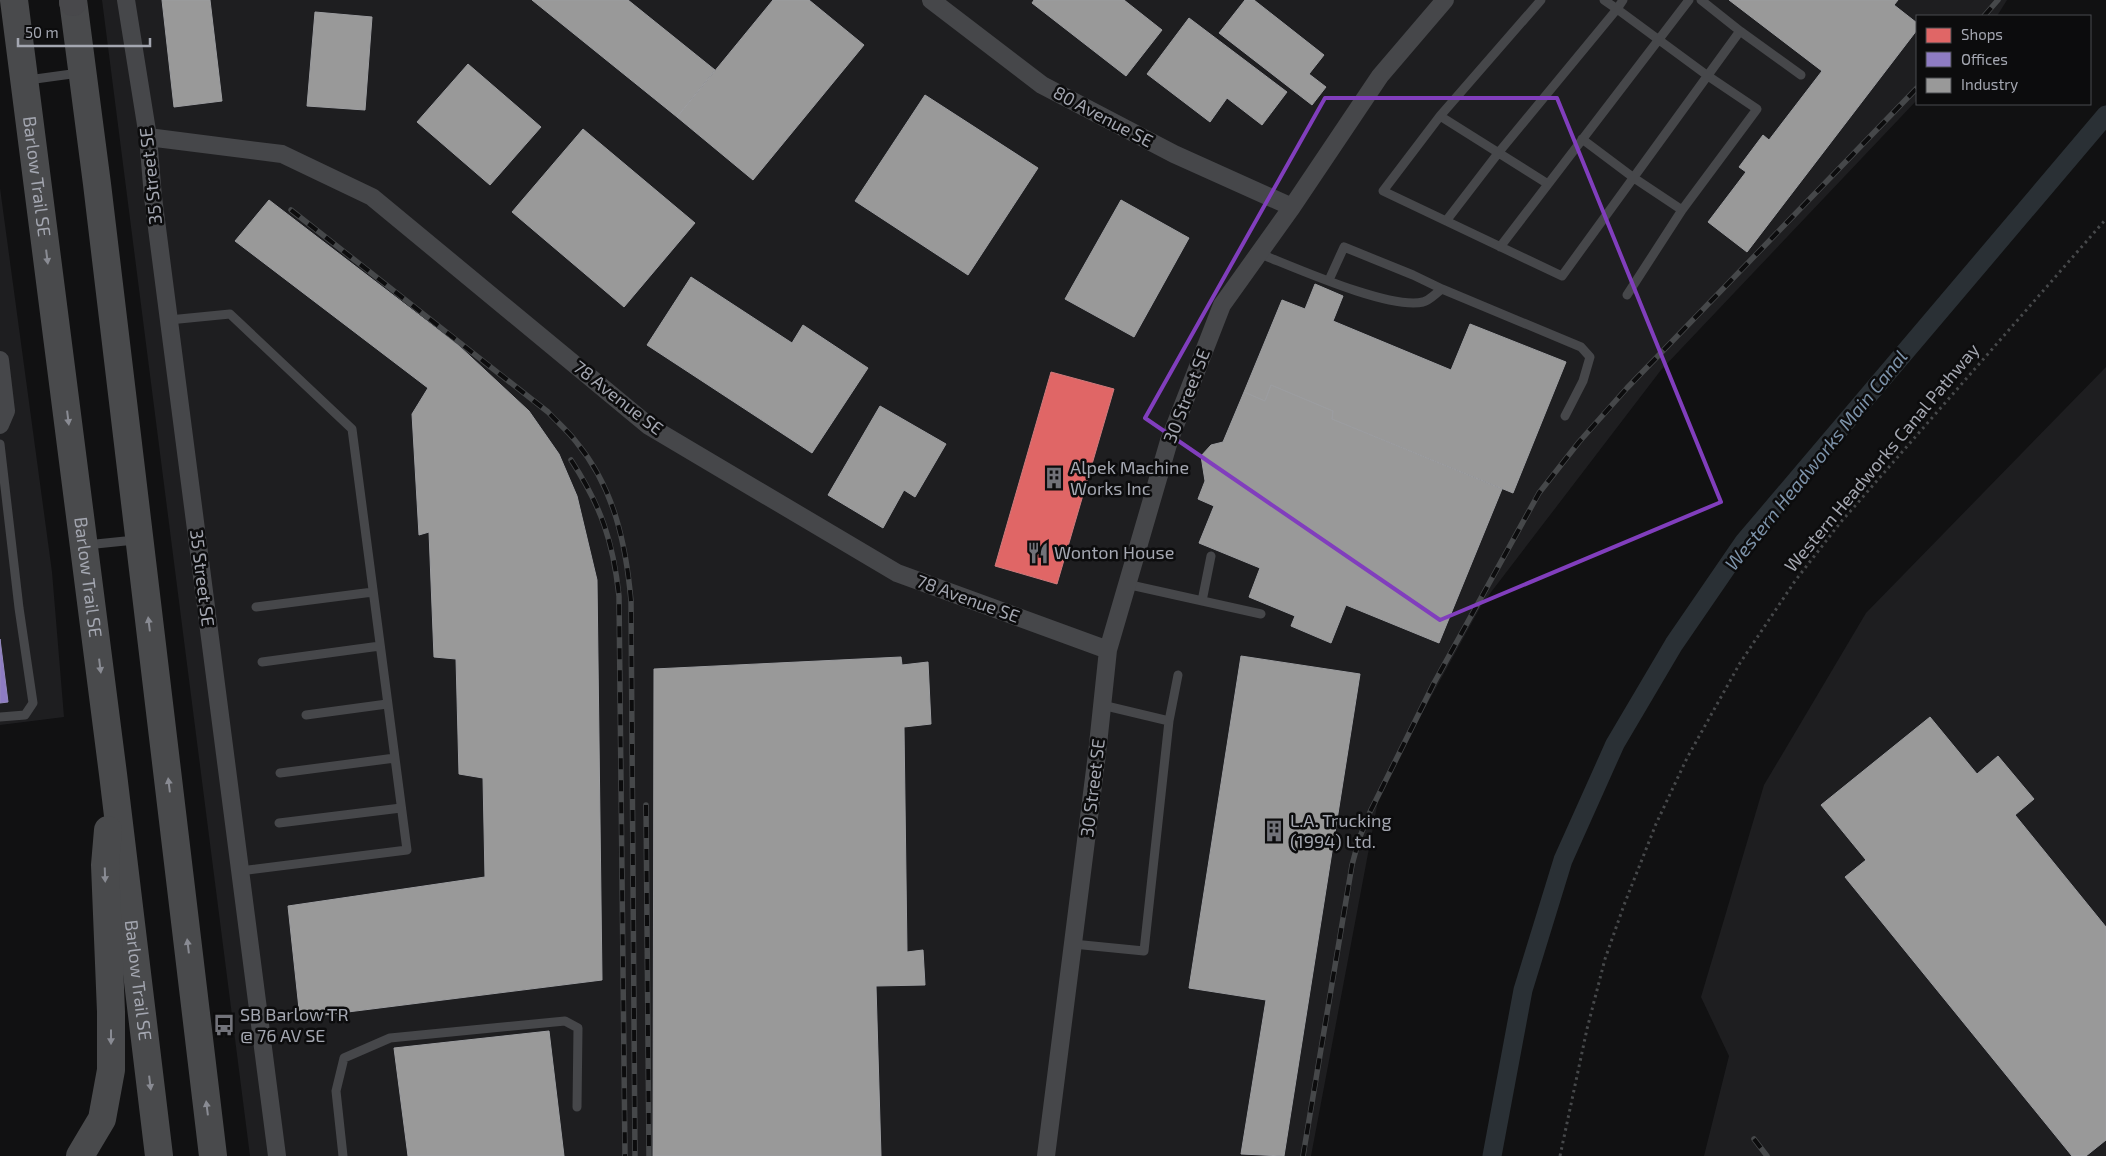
<svg xmlns="http://www.w3.org/2000/svg" width="2106" height="1156" viewBox="0 0 2106 1156" font-family="'Exo 2',sans-serif">
  <rect width="100%" height="100%" fill="#111112"/>
  <path fill="#1e1e20" d="M102 0H2007L1997 16H1917V100L1661 370 1482 604 1380 790 1311 1156H250Z
    M0 188 52 572 64 717 0 725Z
    M2106 367V1156H1704L1729 1056 1701 997 1764 785 1866 613Z"/>
  <path fill="#e06666" stroke="#ce7a7c" d="M1051 372 1114 389 1057 584 995 566Z"/>
  <path fill="#8e7cc3" stroke="#9589be" d="M0 639 8 702 0 703Z"/>
  <path fill="#999" stroke="#9c9da0" d="M162 0H210L222 101 174 107Z
    M532 0H628L715 70 677 117Z
    M773 0H809L864 45 753 180 677 117Z
    M1034 0H1124L1162 30 1126 76 1032 3Z
    M1245 0H1254L1324 55 1309 74 1326 87 1312 105 1219 33Z
    M1729 0H1898L1894 5 1917 23V30L1747 252 1708 222 1746 172 1739 167 1763 135 1769 140 1822 71Z
    M315 12 372 17 365 110 307 106Z
    M1189 18 1287 92 1262 125 1227 98 1210 122 1147 74Z
    M468 64 541 127 490 185 417 122Z
    M925 95 1038 168 968 275 855 201Z
    M583 129 695 223 624 307 512 212Z
    M269 200 457 344 529 411 559 454 577 496 597 580 602 980 300 1018 288 906 485 877 483 778 459 774 456 659 434 657 429 532 419 535 412 414 428 388 235 241Z
    M1121 200 1189 238 1134 337 1065 299Z
    M691 277 792 343 803 325 868 368 812 453 647 345Z
    M1315 284 1343 296 1333 321 1451 370 1470 324 1566 362 1513 493 1332 419 1333 411 1271 385 1265 401 1244 392 1282 300 1305 309Z
    M1271 385 1333 411 1332 419 1502 489 1439 643 1346 605 1331 643 1291 626 1295 616 1249 597 1260 568 1199 543 1214 506 1198 499 1205 481 1201 456 1211 445 1223 442 1244 392 1265 401Z
    M880 406 946 444 915 497 904 490 883 528 828 495Z
    M1241 656 1360 674 1284 1156 1241 1154 1266 1000 1189 988Z
    M901 657 902 665 928 662 931 724 904 727 907 952 923 950 925 985 876 986 881 1156H653L654 669Z
    M1930 717 1977 774 1998 756 2034 799 2015 815 2106 927V1140L2086 1156H2072L1845 877 1866 860 1821 805Z
    M549 1031 564 1156H408L394 1048Z"/>
  <g fill="none" stroke-linecap="round" stroke-linejoin="round">
    <path stroke="#2a3035" stroke-width="19" d="M1492 1156 1523 990 1563 860 1615 744 1674 644 1744 542 2106 115"/>
    <path stroke="#47494b" stroke-width="3" stroke-dasharray="2.5 4" stroke-linecap="butt" d="M1560 1156 1587 1029 1605 959 1624 905 1656 824 1687 758 1740 663 1795 581 1840 523 2106 219"/>
    <path stroke="#46474a" stroke-width="9" d="M1541 0 1440 116 1383 191 1562 276 1740 31 1701 0
      M1604 0 1617 9 1623 0
      M1740 31 1801 75
      M28 80 79 73
      M1440 116 1548 184
      M1582 139 1634 178 1682 210 1627 295
      M1446 221 1499 152 1617 9 1708 76 1757 109 1682 210
      M1500 247 1689 0
      M1258 253C1294 267 1389 310 1423 302 1429 301 1436 293 1442 289L1581 347 1590 357 1583 381 1565 416
      M1329 280 1344 247 1413 275 1442 289
      M169 320 230 314 352 429 407 850 240 871
      M0 444 19 608 33 703 25 715 0 717
      M86 545 135 540
      M1126 584 1261 614
      M1202 601 1211 556
      M256 607 373 592
      M262 662 380 646
      M306 715 387 704
      M1169 721 1178 675
      M280 773 395 758
      M279 823 401 808
      M1073 944 1144 951 1169 721 1102 705
      M343 1156 336 1091 344 1058 390 1038 565 1021 578 1028 577 1107"/>
    <path stroke="#46474a" stroke-width="18" d="M126 0 148 137 153 197 277 1156
      M931 0 1042 85 1174 154 1292 207
      M148 137 282 154 372 197 649 426 897 573 1108 650
      M0 360 6 411 0 425
      M1046 1156 1097 754 1108 650 1169 441 1222 305 1292 207 1380 76 1445 0"/>
    <g stroke="#494a4c" stroke-width="28">
      <path id="s1" d="M14 0 113 774 159 1156"/>
      <path d="M73 0 97 184 213 1156"/>
      <path d="M80 1156 102 1119 111 1070V1012L105 865 108 830"/>
    </g>
    <path stroke="#48484b" stroke-width="28" d="M73 0V2"/>
    <g stroke="#46484a" stroke-width="5.5">
      <path id="rail" d="M1984 16 1998 0
        M291 210 548 412C557 422 569 432 577 443 614 488 626 544 631 601L635 1156
        M571 460C601 506 613 541 619 596L625 1156
        M646 805 649 1156
        M1754 1139 1767 1156
        M1303 1156 1352 865 1359 839 1370 812 1434 683 1539 493 1579 442 1627 388 1917 88"/>
    </g>
    <use href="#rail" stroke="#0c0c0d" stroke-width="4" stroke-dasharray="11" stroke-linecap="butt"/>
  </g>
  <defs><path id="oneway-solid" d="M-6-.8H1V-3.2L6.5 0L1 3.2V.8H-6Z" transform="scale(1.25)"/></defs>
  <g fill="#898b93">
    <use href="#oneway-solid" transform="translate(47 257) rotate(83)"/>
    <use href="#oneway-solid" transform="translate(68 418) rotate(83)"/>
    <use href="#oneway-solid" transform="translate(149 624) rotate(-97)"/>
    <use href="#oneway-solid" transform="translate(100 666) rotate(83)"/>
    <use href="#oneway-solid" transform="translate(169 785) rotate(-97)"/>
    <use href="#oneway-solid" transform="translate(105 875) rotate(88)"/>
    <use href="#oneway-solid" transform="translate(188 946) rotate(-97)"/>
    <use href="#oneway-solid" transform="translate(111 1037) rotate(90)"/>
    <use href="#oneway-solid" transform="translate(150 1083) rotate(83)"/>
    <use href="#oneway-solid" transform="translate(207 1108) rotate(-97)"/>
  </g>
  <path fill="none" stroke="#813ebd" stroke-width="4" stroke-linejoin="round" d="M1325 98H1557L1721 502 1440 620 1145 418Z"/>
  <defs>
    <g id="building-bare" transform="scale(1.725)"><path d="M-4-6H4V6H1V3H-1V6H-4ZM-2.5-4.3h1.7v1.8h-1.7ZM.8-4.3h1.7v1.8H.8ZM-2.5-1h1.7V.8h-1.7ZM.8-1h1.7V.8H.8Z" fill="#717279" stroke="#0c0c0d" stroke-width="2.5" paint-order="stroke"/></g>
    <g id="restaurant-bare" transform="scale(1.725)"><path d="M-5-6h1v4h1v-4h1v4h1v-4h1v5L-1.5 .5V6h-2V.5L-5-1ZM5-6V6H3V1.5H1.5Q1.5-4 5-6Z" fill="#717279" stroke="#0c0c0d" stroke-width="2.5" paint-order="stroke"/></g>
    <g id="bus-bare" transform="scale(1.725)"><path d="M-5-6H5V4H4V6H2V4H-2V6H-4V4H-5ZM-3.5-4V0h7V-4ZM-3.5 1.2v1.5H-2V1.2ZM2 1.2v1.5H3.5V1.2Z" fill="#717279" stroke="#0c0c0d" stroke-width="2.5" paint-order="stroke"/></g>
  </defs>
  <g fill-rule="evenodd">
    <use href="#building-bare" x="1054" y="478"/>
    <use href="#restaurant-bare" x="1038" y="553"/>
    <use href="#building-bare" x="1274" y="831"/>
    <use href="#bus-bare" x="224" y="1025"/>
  </g>
  <g text-anchor="middle" stroke-width="5" stroke-linejoin="round" paint-order="stroke">
    <g font-size="18" fill="#a4a7b1" stroke="#0c0c0d">
      <text transform="translate(1103 117) rotate(28)" y="6">80 Avenue SE</text>
      <text dy="6" stroke="none"><textPath href="#s1" startOffset="178">Barlow Trail SE</textPath></text>
      <text transform="translate(151 176) rotate(-96)" y="6">35 Street SE</text>
      <text transform="translate(1187 396) rotate(-69)" y="6">30 Street SE</text>
      <text transform="translate(618 398) rotate(38)" y="6">78 Avenue SE</text>
      <text transform="translate(1882 458) rotate(-50)" y="6">Western Headworks Canal Pathway</text>
      <text dy="6" stroke="none"><textPath href="#s1" startOffset="582">Barlow Trail SE</textPath></text>
      <text transform="translate(202 578) rotate(83)" y="6">35 Street SE</text>
      <text transform="translate(968 599) rotate(20)" y="6">78 Avenue SE</text>
      <text transform="translate(1093 788) rotate(-83)" y="6">30 Street SE</text>
      <text dy="6" stroke="none"><textPath href="#s1" startOffset="988">Barlow Trail SE</textPath></text>
    </g>
    <g font-size="18" fill="#a4a7b1" stroke="#0c0c0d" text-anchor="start">
      <text x="1070" y="474">Alpek Machine<tspan x="1070" dy="21">Works Inc</tspan></text>
      <text x="1054" y="559">Wonton House</text>
      <text x="1290" y="827">L.A. Trucking<tspan x="1290" dy="21">(1994) Ltd.</tspan></text>
      <text x="240" y="1021">SB Barlow TR<tspan x="240" dy="21">@ 76 AV SE</tspan></text>
    </g>
    <g font-size="19" font-style="italic" fill="#7d93aa" stroke="#0c0c0d">
      <text transform="translate(1816 460) rotate(-51)" y="7">Western Headworks Main Canal</text>
    </g>
  </g>
  <rect x="1916" y="15" width="175" height="90" fill="#0c0c0d" stroke="#494a4f"/>
  <rect x="1926" y="28" width="25" height="15" fill="#e06666" stroke="#494a4f"/>
  <text x="1961" y="40" font-size="15" fill="#a4a7b1">Shops</text>
  <rect x="1926" y="52" width="25" height="15" fill="#8e7cc3" stroke="#494a4f"/>
  <text x="1961" y="65" font-size="15" fill="#a4a7b1">Offices</text>
  <rect x="1926" y="78" width="25" height="15" fill="#999999" stroke="#494a4f"/>
  <text x="1961" y="90" font-size="15" fill="#a4a7b1">Industry</text>
  <path d="M18 38v8h132v-8" fill="none" stroke="#a4a7b1" stroke-width="2.5"/>
  <text x="25" y="38" font-size="15" fill="#a4a7b1" stroke="#0c0c0d" stroke-width="4" paint-order="stroke">50 m</text>
</svg>
